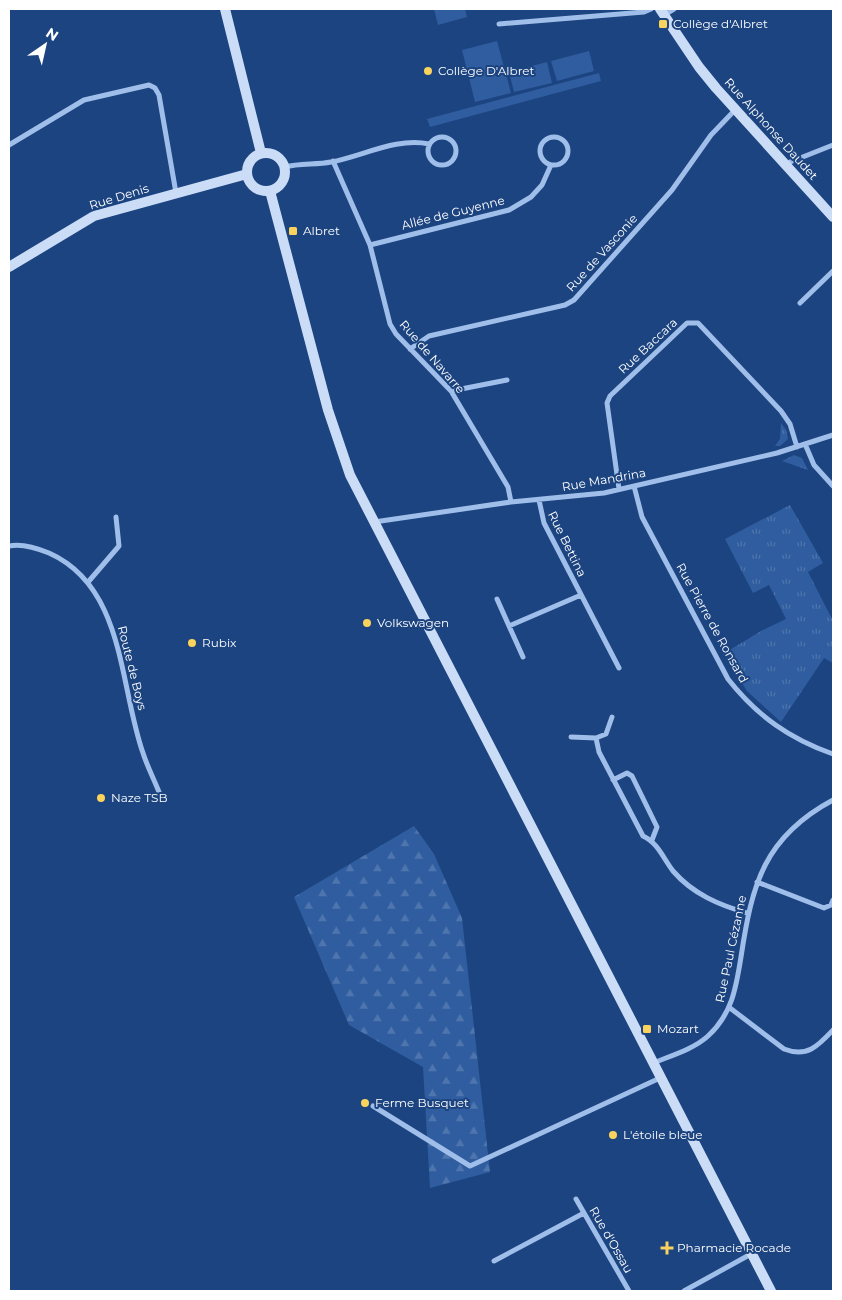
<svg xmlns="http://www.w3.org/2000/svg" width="842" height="1300" viewBox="0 0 842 1300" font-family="Montserrat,sans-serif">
  <defs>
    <pattern id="grass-tufts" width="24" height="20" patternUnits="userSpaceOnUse" patternTransform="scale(1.25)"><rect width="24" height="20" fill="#2f5d9f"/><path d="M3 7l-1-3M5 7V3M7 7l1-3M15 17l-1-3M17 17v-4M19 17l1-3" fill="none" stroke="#4e75ad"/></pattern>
    <pattern id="forest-firs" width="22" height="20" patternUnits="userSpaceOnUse" patternTransform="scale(1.25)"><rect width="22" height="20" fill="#2f5d9f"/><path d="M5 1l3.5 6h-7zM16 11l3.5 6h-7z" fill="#4e75ad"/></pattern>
  </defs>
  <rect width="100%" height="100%" fill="#1c4480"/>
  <path fill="url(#grass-tufts)" d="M781 423 786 430 788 439 780 446H775L780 439Z
    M794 455 802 458 808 470 782 461Z
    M790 505 823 563 808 572 833 621V663L824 658 781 722 747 691 723 654 761 631 786 619 769 585 753 593 725 539Z"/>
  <path fill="url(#forest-firs)" d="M414 826 434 854 462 918 490 1172 430 1188 423 1067 349 1025 294 897Z"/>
  <path fill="#2f5d9f" d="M434 9H465L467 17 438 25Z
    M497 41 511 93 475 102 462 50Z
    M589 51 594 71 557 81 551 61Z
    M547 62 552 83 514 92 509 72Z
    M599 73 601 81 430 127 427 119Z"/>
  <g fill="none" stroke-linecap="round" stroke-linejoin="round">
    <path stroke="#a0beea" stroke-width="5" d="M664 15 674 9
      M499 24 644 12 651 9
      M540 151a14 14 0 1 1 28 0a14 14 0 1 1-28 0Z
      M428 151a14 14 0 1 1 28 0a14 14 0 1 1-28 0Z
      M9 145 84 100 149 85 155 88 159 95 176 193
      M333 161 370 245 390 324 396 334 451 391 508 487 511 502
      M785 164 833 145
      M285 167C300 163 316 165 331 162 363 156 397 137 429 144
      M370 245 509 210 531 197 542 185 551 165
      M800 303 833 271
      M410 349 429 336 565 305 574 300 672 190 711 135 735 110
      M451 391 507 380
      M805 444 814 465 833 486
      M634 486 642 517 728 679C757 716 790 739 833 754
      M619 489 607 403 610 396 687 323H698L781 411 790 424 797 447
      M539 500 544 523 619 668
      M374 522 511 502 604 493 777 453 833 435
      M9 546C22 543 37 548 49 553 125 587 119 685 143 753 147 766 154 779 159 792
      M89 581 119 546 116 517
      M497 599 509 626 581 595
      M509 626 523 657
      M571 737 596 738 606 734 612 717
      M596 738 599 752 643 836C658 843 663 858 673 871 693 894 719 905 747 913
      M613 780 627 773 632 776 657 827 652 840
      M757 882 824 908 831 905 833 900
      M730 1008 784 1049C807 1058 818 1046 833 1030
      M653 1063C670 1056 694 1049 708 1036 732 1014 736 988 741 957 752 884 764 837 833 800
      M373 1106 470 1166 660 1078
      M576 1199 629 1291
      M494 1261 584 1213
      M684 1291 751 1254"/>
    <path stroke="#cbdcf7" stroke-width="10" d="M225 9 261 153
      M660 9 699 67 716 88 833 217
      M247 172a19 19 0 1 1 38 0a19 19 0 1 1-38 0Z
      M270 191 328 410 350 475 771 1291
      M9 267 94 216 247 174"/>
  </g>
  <g fill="#fad35d" stroke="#1c4480" stroke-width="2">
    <rect x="658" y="19" width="10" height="10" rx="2.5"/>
    <circle cx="428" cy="71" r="5"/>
    <rect x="288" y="226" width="10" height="10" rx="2.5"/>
    <circle cx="367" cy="623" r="5"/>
    <circle cx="192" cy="643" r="5"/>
    <circle cx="101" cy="798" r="5"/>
    <rect x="642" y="1024" width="10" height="10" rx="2.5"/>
    <circle cx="365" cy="1103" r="5"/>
    <circle cx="613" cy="1135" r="5"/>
    <path d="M664.5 1240.5h5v5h5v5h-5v5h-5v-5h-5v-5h5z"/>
  </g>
  <g text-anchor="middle" stroke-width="4" stroke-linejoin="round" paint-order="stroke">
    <g font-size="12" fill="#fff" stroke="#1c4480" text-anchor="start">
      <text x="673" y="28">Collège d'Albret</text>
      <text x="438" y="75">Collège D'Albret</text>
      <text x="303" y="235">Albret</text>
      <text x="377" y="627">Volkswagen</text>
      <text x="202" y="647">Rubix</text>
      <text x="111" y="802">Naze TSB</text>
      <text x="657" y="1033">Mozart</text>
      <text x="375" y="1107">Ferme Busquet</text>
      <text x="623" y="1139">L'étoile bleue</text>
      <text x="677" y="1252">Pharmacie Rocade</text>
    </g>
    <g font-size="12" fill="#fff" stroke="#1c4480">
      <text transform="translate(771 129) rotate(48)" y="4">Rue Alphonse Daudet</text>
      <text transform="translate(119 197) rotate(-17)" y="4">Rue Denis</text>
      <text transform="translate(453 213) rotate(-14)" y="4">Allée de Guyenne</text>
      <text transform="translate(602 253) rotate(-48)" y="4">Rue de Vasconie</text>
      <text transform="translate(648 346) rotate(-43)" y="4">Rue Baccara</text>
      <text transform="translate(432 357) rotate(49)" y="4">Rue de Navarre</text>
      <text transform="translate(604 480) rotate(-10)" y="4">Rue Mandrina</text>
      <text transform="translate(567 544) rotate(64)" y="4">Rue Bettina</text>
      <text transform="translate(712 623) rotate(61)" y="4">Rue Pierre de Ronsard</text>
      <text transform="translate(132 668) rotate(76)" y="4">Route de Boys</text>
      <text transform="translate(731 949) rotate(-78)" y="4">Rue Paul Cézanne</text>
      <text transform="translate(611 1240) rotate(60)" y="4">Rue d'Ossau</text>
    </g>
  </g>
  <rect width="842" height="1300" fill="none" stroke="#ffffff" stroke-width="20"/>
  <g transform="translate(45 45) rotate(34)" stroke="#1c4480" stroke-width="4" paint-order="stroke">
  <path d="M0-4L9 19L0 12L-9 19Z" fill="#ffffff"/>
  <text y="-8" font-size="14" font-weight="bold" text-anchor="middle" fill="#ffffff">N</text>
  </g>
</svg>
